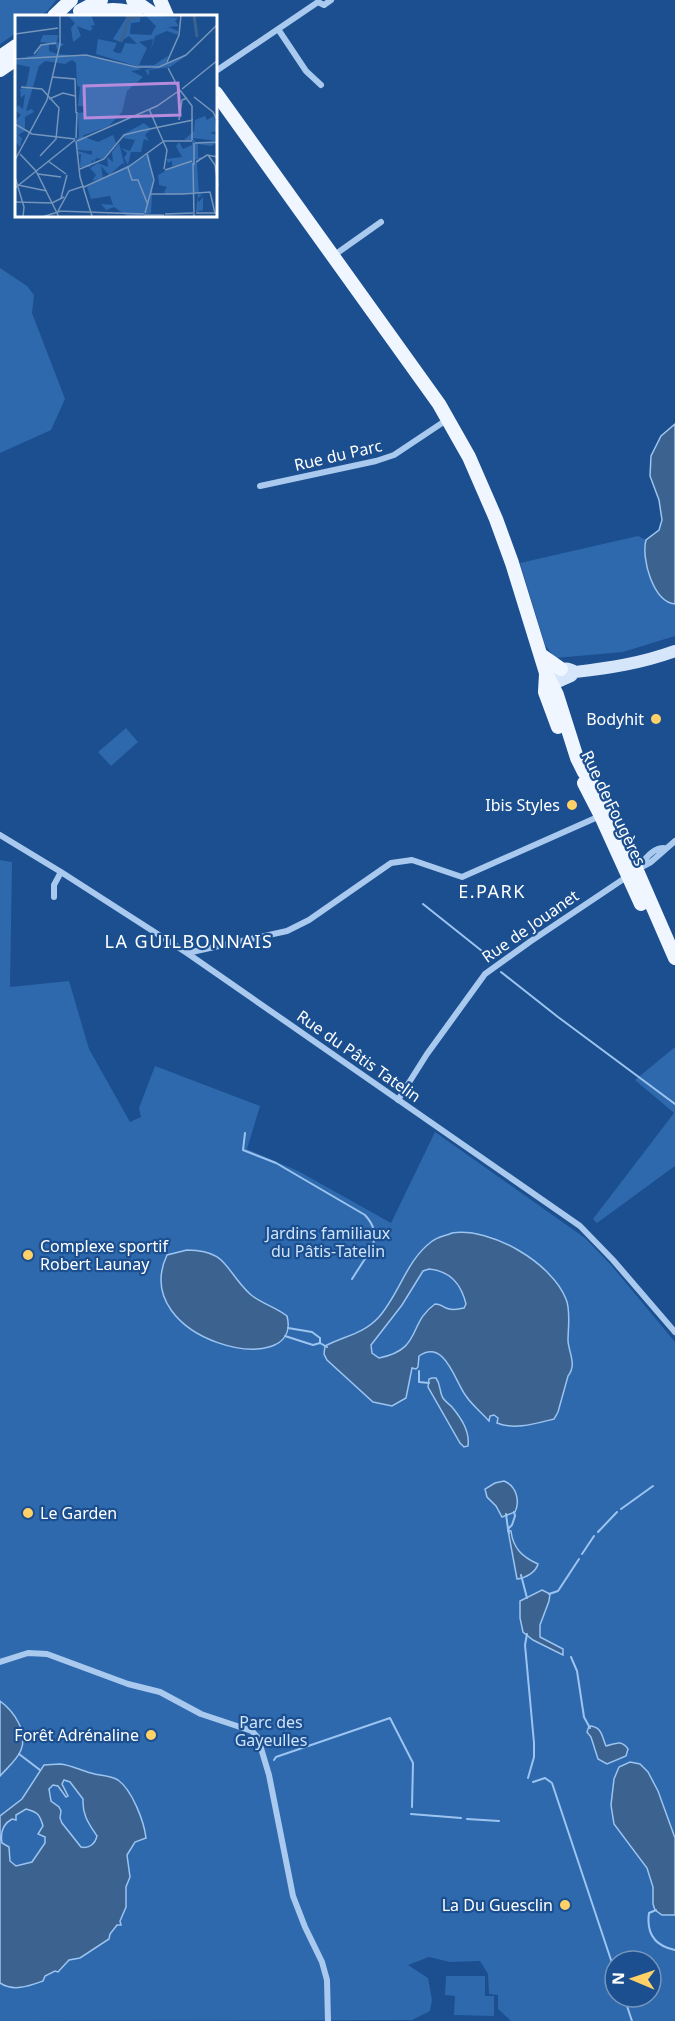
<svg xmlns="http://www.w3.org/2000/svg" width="675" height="2021" viewBox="0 0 675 2021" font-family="'Noto Sans',sans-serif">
  <rect width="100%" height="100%" fill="#1b4f8f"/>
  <path fill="#2e69ad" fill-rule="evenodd" d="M0 0H56C43 19 39 16 16 16V33L0 44Z
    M0 268 27 286 34 295 32 313 65 399 51 430 0 453Z
    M638 536 646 540 645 544 670 603 675 604V636L623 652 555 658 545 645 520 563Z
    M126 728 138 742 111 766 98 752Z
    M0 860 12 862 10 987 69 981 89 1049 130 1122 141 1117 139 1108 155 1066 260 1106 247 1149 298 1171 391 1223 435 1132 585 1238 611 1265 675 1342V2021H511L498 2009V1995L489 1994 488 1974 480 1961 450 1962 429 1957 408 1965 428 1978 432 2000 430 2011 412 2020 0 2021ZM615 1961H651V1997H615Z
    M675 1047V1166L597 1223 593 1219 674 1113 635 1080Z
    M446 1976H485V1996H494V2016L454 2015 455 1996 445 1995Z"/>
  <path fill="#3c6290" stroke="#9cc4f0" stroke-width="1.5" fill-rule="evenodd" d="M675 424V604C653 602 641 558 646 540L659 530 662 520 659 500 650 476 651 456 661 436Z
    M452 1233C491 1227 552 1263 566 1299 571 1311 568 1328 568 1341 569 1353 577 1365 568 1376L558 1412 554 1419C534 1424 514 1430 497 1423L498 1418 494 1415 490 1416 489 1421C481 1412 472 1405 466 1396 455 1382 445 1338 419 1356L418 1367 416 1369 412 1368 406 1398 392 1406 373 1402 327 1360 324 1354 325 1346C344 1336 363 1334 378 1318 399 1295 406 1261 431 1242 437 1237 445 1236 452 1233ZM429 1269C450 1271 461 1283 466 1304L464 1308C458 1309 452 1311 446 1308 441 1306 441 1304 435 1304 407 1324 423 1349 379 1358L372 1353 371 1345 402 1305 423 1271Z
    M187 1250C228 1250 225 1271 250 1294 260 1303 276 1307 287 1316 304 1383 127 1341 167 1255Z
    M432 1378H436C441 1385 439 1389 442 1396 443 1400 449 1404 452 1407 461 1418 470 1431 468 1446L464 1447 460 1443 428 1387 429 1379Z
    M504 1481C517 1486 520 1502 515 1512L502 1517 496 1506 487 1497 485 1489 495 1483Z
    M508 1530 511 1531C513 1548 522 1557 538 1564 536 1572 526 1578 517 1579Z
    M542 1590 550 1594 549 1601 540 1625V1637L563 1649V1655L533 1640 523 1632 520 1618V1601Z
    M0 1701C14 1711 28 1732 21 1750 17 1760 7 1768 0 1776Z
    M589 1726C602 1726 602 1737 606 1746 615 1744 621 1739 628 1749L626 1756 607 1764 598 1759 591 1737 587 1732Z
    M630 1762 640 1764 648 1772 658 1791 675 1838V1915H662L655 1910 653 1904V1887L647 1868 614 1824 611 1805 614 1779 619 1767Z
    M60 1764C71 1765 80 1770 91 1773 100 1776 109 1775 118 1780 132 1790 144 1821 146 1838L135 1842 127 1855 130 1877 126 1887V1907L120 1921 121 1925H117L110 1934 109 1939 80 1958 69 1960 58 1972 55 1971 45 1976 43 1981C29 1986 14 1992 0 1983V1816L22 1799 44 1765ZM64 1780 70 1782 83 1799C82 1815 89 1824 97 1836 95 1844 89 1849 81 1847L62 1823 60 1818 61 1811 59 1807 51 1801 49 1789 53 1785 58 1786 66 1797 68 1796 62 1784ZM26 1809C38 1812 40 1815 43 1826L38 1834 45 1837V1843L32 1862 16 1866 10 1861 9 1847 2 1843C0 1832 3 1824 12 1819L16 1820V1815Z"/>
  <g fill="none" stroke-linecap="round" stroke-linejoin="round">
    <path stroke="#9cc4f0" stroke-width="2" d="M423 904 492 959
      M501 972 558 1017 675 1104
      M245 1133 243 1150 276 1163 365 1215C374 1225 378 1235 371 1249
      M352 1279 370 1251
      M288 1328 312 1332 320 1338V1343
      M285 1336 313 1345 320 1343 327 1347
      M419 1371V1382L429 1383
      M621 1509 653 1486
      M506 1514 508 1529
      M598 1532 617 1512
      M509 1533 508 1529 512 1525 515 1516 514 1512
      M582 1554 594 1536
      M521 1575 527 1598
      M549 1594 558 1591 579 1559
      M527 1634 525 1645 534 1743V1757L528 1778
      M571 1657 577 1671 584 1717 590 1728
      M19 1754 40 1770
      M274 1760 276 1757 390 1718 413 1763 412 1807
      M533 1782 545 1778 552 1783 615 1972
      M411 1814 461 1818
      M467 1819 499 1821
      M656 1910 649 1913C646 1934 656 1946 675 1950
      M624 1997 632 2021"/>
    <path stroke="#a9c9ee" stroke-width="6" d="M318 2 324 5 331 0
      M278 29 306 71 321 85
      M216 71 318 2
      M333 256 381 222
      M260 486 376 461 394 455 448 419
      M0 835 61 872 187 953 580 1226 613 1260 675 1332
      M639 866C646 858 653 848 664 848
      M636 870 651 862 675 841
      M54 897V885L61 872
      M187 953 287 931 309 920 391 863 412 860 462 877 600 816
      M398 1100 427 1054 485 974 531 941 628 876
      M0 1662 28 1653 47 1654 128 1684 160 1692 201 1714 252 1731 258 1738 269 1775 293 1896 305 1927 322 1962 327 1980 328 2021"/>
    <path stroke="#d6e6fa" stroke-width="12" d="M554 672C562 668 568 667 575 672 610 668 642 663 675 651
      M553 684 571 676 575 672"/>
    <path stroke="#f0f6ff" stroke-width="14" d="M133 0 156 16
      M160 0 167 16
      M80 11 101 0
      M54 16 71 0
      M84 16C103 8 123 8 143 16
      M0 57 16 46
      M0 70 16 59
      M216 93 439 404 469 457 496 519 512 563 546 673 557 695 577 758 584 772 611 811 675 958
      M541 655 561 669
      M546 674 545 692 558 727
      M584 783 601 816 641 904"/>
  </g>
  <g fill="#ffd166" stroke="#1b4f8f" stroke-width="2">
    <circle cx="656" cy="719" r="6"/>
    <circle cx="572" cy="805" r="6"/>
    <circle cx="28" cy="1255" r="6"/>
    <circle cx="28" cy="1513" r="6"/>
    <circle cx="151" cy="1735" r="6"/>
    <circle cx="565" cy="1905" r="6"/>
  </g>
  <g text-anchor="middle" stroke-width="4.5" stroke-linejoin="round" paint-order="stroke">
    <g font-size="16" fill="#fff" stroke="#1b4f8f">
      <text transform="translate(338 455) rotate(-13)" y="6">Rue du Parc</text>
      <text transform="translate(614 808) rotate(64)" y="6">Rue de Fougères</text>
      <text transform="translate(530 926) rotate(-35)" y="6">Rue de Jouanet</text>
      <text transform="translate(359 1056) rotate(35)" y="6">Rue du Pâtis Tatelin</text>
    </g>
    <g font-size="16" fill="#fff" stroke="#1b4f8f" text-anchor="end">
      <text x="644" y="725">Bodyhit</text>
      <text x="560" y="811">Ibis Styles</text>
      <text x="40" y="1252" text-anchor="start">Complexe sportif<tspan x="40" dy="18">Robert Launay</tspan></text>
      <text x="40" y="1519" text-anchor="start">Le Garden</text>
      <text x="139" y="1741">Forêt Adrénaline</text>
      <text x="553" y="1911">La Du Guesclin</text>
    </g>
    <g font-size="16" fill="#cfe3fa" stroke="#1b4f8f">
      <text x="328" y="1239">Jardins familiaux<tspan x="328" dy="18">du Pâtis-Tatelin</tspan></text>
      <text x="271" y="1728">Parc des<tspan x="271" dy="18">Gayeulles</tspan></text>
    </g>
    <g font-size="18" letter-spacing="1.5" fill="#fff" stroke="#1b4f8f">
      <text x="492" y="898">E.PARK</text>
      <text x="189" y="948">LA GUILBONNAIS</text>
    </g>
  </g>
  <g transform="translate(15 15)">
    <rect width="202" height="202" fill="#1b4f8f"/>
    <path d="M52 0H76L80 10 75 11 78 13 75 16 62 11 66 21 58 27 56 13 60 8ZM130 0 163 3 160 6 164 11 153 12 163 16V20L152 16 140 21 136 35 138 24 124 27 132 33 124 50H139L153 41 151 47H157L175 38 155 52 134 55V61L130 55 144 52 121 51 81 39 83 24 102 28 98 36 102 38H106L110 28 122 29 114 21 105 27 98 24 113 0 125 2V7L116 8 115 19 136 20 141 11ZM28 20H43L42 27 49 29 42 35 41 30 34 29V36L42 39 82 42 127 54 116 56 128 62 112 76 107 97 94 111 67 121 83 127 98 120 101 128 88 144 81 143 79 149 78 144 75 152H65L66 139 62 140 63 136 77 140V136L63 135 60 124 64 123 63 98 69 97 71 92 63 91 65 72 62 71 61 48 57 45 50 49 30 46 24 51 11 96 17 94 19 97 10 102V114L6 113 10 116 3 120 7 123 5 132 0 126V110L5 112 0 106 6 100 0 95 3 90 8 94 10 79 6 83 5 74 11 72 15 52 0 49V45L17 44 10 42 21 40 26 30 31 29H41L25 27ZM190 101 192 105 199 101 202 116 195 118 202 120V126L178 123 181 128H202L196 131 183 129V143L185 142 187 143 180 145V148L185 144 182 149 184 179 187 180 182 184 184 187 188 182V195L181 197 183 178 152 180 149 177 152 172 144 170 143 160 161 150 157 151V146L153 148 151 144 167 142 161 131 164 127 168 134 177 130V125H169L179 116 180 105ZM129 108 136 114 130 120 134 126 129 124 126 137H116L113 150 109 143 112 138 106 133 115 136 120 125 108 123 109 119ZM104 128 110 152 108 148 94 160 86 151 88 163 77 166 81 160 75 153 83 148 93 152 92 142 98 147 97 137ZM134 139 138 165 136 198 121 202H93L112 201 99 192 91 195 86 189 98 190 95 181 76 184 72 172Z" fill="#2e69ad"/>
    <path fill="none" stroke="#3c6290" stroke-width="3" d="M111 0 115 4 129 0M179 0 182 22M106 27 114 3"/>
    <path fill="none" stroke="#7695bc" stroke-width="1.5" d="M0 19 43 13M19 39 26 30 41 28M0 44 71 40 121 52H144L171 40 203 9M152 47 164 20 166 0M153 53 164 74M37 62 60 64 61 98M6 72 27 74 44 93 41 124 25 141M167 74 203 45M165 75 177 91V125M179 82 198 97 203 107M34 84 48 78 60 81M134 94 152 135 149 154M164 105 167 85 172 83M0 109 17 119 60 124M125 116 178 105M61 123 62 97M61 126 65 162 77 201M62 126 142 91 165 75M179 128V150M180 128 203 127M5 139 21 156 44 202M132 139 139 165M193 140 200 150 203 171M0 145 32 85 45 29V0M33 146 51 159M181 147 192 140 203 142M178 148 179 202M112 153 149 126H177M113 153 117 165H123L133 190M65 154 89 144 109 120 125 116M150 155 177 146M23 159 46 162M0 162 9 192 8 202M3 170 32 176M69 172 115 151M0 173 60 125M136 179H168M168 179 195 177 200 198M46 183 52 160M0 187 37 188 49 182M43 196 54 176 69 171M43 196 129 199M130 198 139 165M181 198H203M150 199 178 198M129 200H149M27 202 46 196"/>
    <path fill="#b68bdc" fill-opacity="0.15" stroke="#b68bdc" stroke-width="3" d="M163 68 165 100 70 103 69 71Z"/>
    <rect width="202" height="202" fill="none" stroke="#fff" stroke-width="3"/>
  </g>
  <g transform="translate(633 1979) rotate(272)"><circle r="28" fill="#1b4f8f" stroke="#7695bc" stroke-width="1.5"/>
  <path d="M0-4.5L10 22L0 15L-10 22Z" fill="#ffd166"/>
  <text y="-9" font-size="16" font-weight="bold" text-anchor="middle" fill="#ffffff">N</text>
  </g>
</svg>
